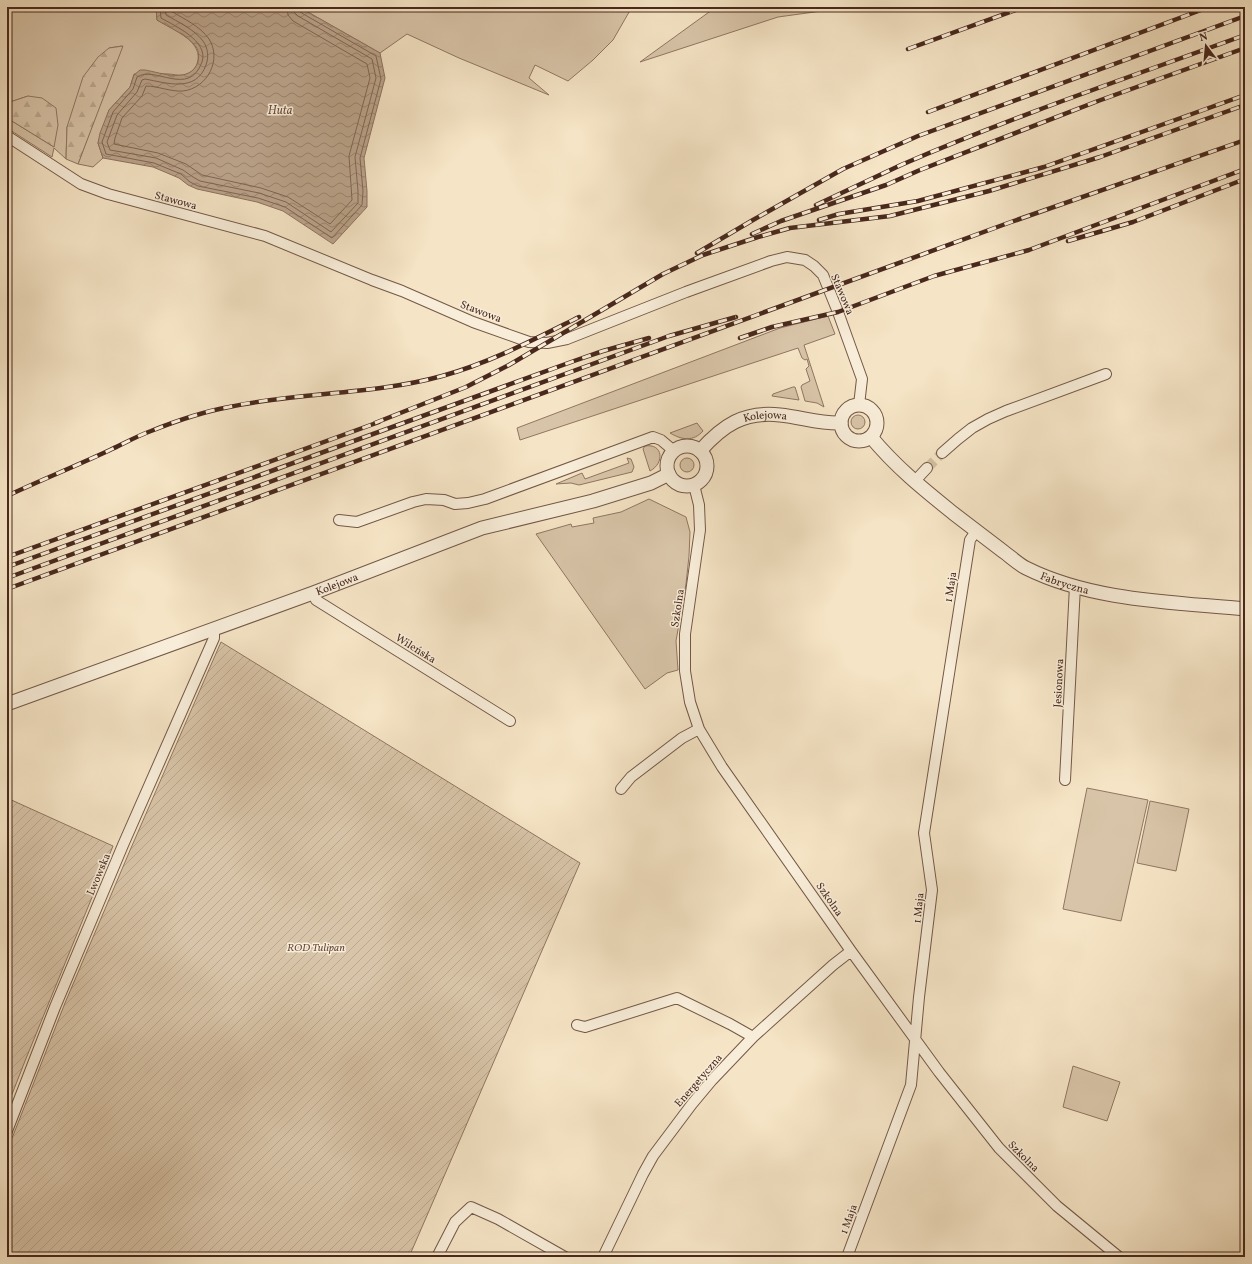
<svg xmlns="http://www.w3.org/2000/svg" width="1252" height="1264" viewBox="0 0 1252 1264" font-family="Vollkorn,serif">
  <defs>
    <pattern id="forest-firs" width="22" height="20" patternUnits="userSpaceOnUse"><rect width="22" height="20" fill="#d8c4a8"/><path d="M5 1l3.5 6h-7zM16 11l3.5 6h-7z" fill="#bba890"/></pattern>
    <pattern id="garden-furrows" width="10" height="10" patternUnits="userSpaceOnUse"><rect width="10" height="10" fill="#d8c4a8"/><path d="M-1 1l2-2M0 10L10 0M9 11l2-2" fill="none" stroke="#bba890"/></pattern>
    <pattern id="water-waves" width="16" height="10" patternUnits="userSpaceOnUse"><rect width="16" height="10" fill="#bba48c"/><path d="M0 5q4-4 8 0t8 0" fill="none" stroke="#9a8672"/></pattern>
  </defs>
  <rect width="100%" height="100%" fill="#f5e4c5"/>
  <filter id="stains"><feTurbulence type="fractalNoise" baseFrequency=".005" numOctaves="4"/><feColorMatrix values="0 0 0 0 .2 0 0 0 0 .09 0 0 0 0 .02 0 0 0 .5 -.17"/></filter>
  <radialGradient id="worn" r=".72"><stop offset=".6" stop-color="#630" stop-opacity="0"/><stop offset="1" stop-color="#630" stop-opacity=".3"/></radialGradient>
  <path fill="#d8c4a8" stroke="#907662" d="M7 7H156L157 20C173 29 205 42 197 64 195 70 189 74 183 75 178 76 173 74 168 74 157 73 145 74 134 74L130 87 109 110 98 143 103 158 93 167 78 164 122 46 109 48 67 127 66 159 54 148 52 157 7 128V118L54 147 28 96 7 103Z
    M299 7H632L613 40 593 60 568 81 535 65 529 78 549 95 459 58 407 34 380 53Z
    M716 7H833L829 10 778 17 640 62Z
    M828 316 835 334 804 345 824 407 817 403 805 401 801 387 802 385 810 381 806 369 809 366 807 359 805 360 802 358 798 348 520 440 517 428 780 328Z
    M793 387H795L799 400 772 396 773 394Z
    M851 422a7 7 0 1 1 14 0a7 7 0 1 1-14 0Z
    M697 423 703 431C693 442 682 440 670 433Z
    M645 446C663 443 665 463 650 471L643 449Z
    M680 465a7 7 0 1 1 14 0a7 7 0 1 1-14 0Z
    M627 458 631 459 634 467 632 472 579 485 571 483 556 484 582 473 585 479 629 463Z
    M649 499 686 517 690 532 689 556 686 584 676 641 678 670 667 673 645 689 536 534 571 524 572 527 594 523 593 518 621 512Z
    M1087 788 1148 800 1121 921 1063 909Z
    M1150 801 1189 809 1176 871 1137 863Z
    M1073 1066 1120 1082 1107 1121 1063 1107Z"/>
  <path fill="url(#forest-firs)" stroke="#907662" d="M123 46 78 164 66 159 67 127 83 77 98 57 109 48Z
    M28 96 42 98 56 108 58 125 54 147 7 118V103Z"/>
  <path fill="url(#garden-furrows)" stroke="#907662" d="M221 642 580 863 409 1257H7V1151L65 1003 131 848Z
    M7 798 113 846 25 1061 7 1107Z"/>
  <path fill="url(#water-waves)" stroke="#8d7360" d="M156 7H299L380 53 385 78 364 158 367 191V207L333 244 283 211 257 202 197 189 188 185 179 178 153 167 103 158 98 143 100 133 109 110 130 87 134 75 140 70H145C162 73 190 84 198 62 199 57 199 51 196 47 189 36 168 27 157 20Z"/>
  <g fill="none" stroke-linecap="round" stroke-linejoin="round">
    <path stroke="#826654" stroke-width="1" d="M160 7 161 18C175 26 209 41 202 62 189 98 155 65 137 77L133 89 113 112 102 142 106 154 154 163 181 174 190 182 198 186 258 198 285 207 332 238 362 205 363 191 360 158 381 79 376 56 300 12 298 7
      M165 7 166 15C178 22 194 29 203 41 208 48 209 57 206 65 196 93 167 83 145 79L142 80 137 92 117 115 107 142 110 150 156 158 183 170 193 177 200 181 259 193 286 202 331 232 358 203V191L355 157 376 78 372 59 298 16 294 12 293 7
      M171 7V11C184 19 200 26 209 39 222 59 208 88 183 91 171 92 158 86 146 86L142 96 122 118 115 138 114 144 158 153 186 164 202 175 261 188 288 197 330 224 352 200 349 156 370 78 367 64 293 21 288 15 287 7"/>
    <path stroke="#d3bfa3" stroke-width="10" stroke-dasharray="10 5" stroke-linecap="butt" d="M927 468 942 453"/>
    <g stroke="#745847" stroke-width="12">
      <path id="minor" d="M7 136 81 184 108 194 265 236 372 280 402 291 473 322 529 342 547 343 567 339 686 292 771 261 787 257 805 260 814 266 823 275 838 312 862 379 859 405
        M942 453 958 439 972 428 988 419 1006 411 1106 374
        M914 482 927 468
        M694 485 699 505 700 530 685 634V671L690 702 699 729 722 767 851 951 939 1072 999 1148 1057 1206 1119 1257
        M339 520 357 522 413 502 426 499 444 500 455 504 468 503 485 499 653 437 661 440 674 451
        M313 593 316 600 510 721
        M1065 780 1075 586
        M621 789 631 777 682 738 699 729
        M577 1025 585 1027 677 998 730 1024 753 1037
        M7 1131 55 1007 123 845 214 638V628
        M437 1257 455 1222 471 1207 498 1219 565 1257
        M603 1257 643 1174 653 1156 692 1104 712 1080 753 1037 833 965 851 951
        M847 1257 911 1085 919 997 932 890 924 833 970 540 976 531"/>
    </g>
    <g stroke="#745847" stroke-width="15">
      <g id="tertiary">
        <circle cx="859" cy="423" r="18"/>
        <path id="s1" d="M871 437C896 467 922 488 953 513 970 526 987 539 1004 552 1011 557 1018 564 1026 568 1092 601 1172 602 1245 609"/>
        <circle cx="687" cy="466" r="20"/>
        <path id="s2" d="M700 451C723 425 744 411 780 415 801 417 820 424 841 423"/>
        <path id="s3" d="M7 704 313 593 482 528 593 501 651 483 669 474"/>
      </g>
    </g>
    <use href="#minor" stroke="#f8edd9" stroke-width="10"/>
    <use href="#tertiary" stroke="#f8edd9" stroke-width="13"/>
    <g stroke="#49291d" stroke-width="4.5">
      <path id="rail" d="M908 49 1024 7
        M928 112 1209 7
        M816 205C844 192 873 178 901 165 1014 116 1130 77 1245 35
        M819 220 839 214 918 201 1044 167 1245 95
        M752 234 781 221 886 185 920 170 1098 101 1245 48
        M1068 241 1133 222 1245 179
        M697 253 753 220 843 169 918 136 1245 16
        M740 338 772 327 838 312 934 276 1029 250 1245 169
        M375 423 466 387 509 365 663 274 703 255 758 237 790 228 890 216 989 191 1100 157 1245 105
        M7 496C41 480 76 466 110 450 123 444 137 436 151 431 176 421 202 412 229 407 299 392 373 395 442 376 490 363 535 339 579 317
        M7 557 379 422
        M7 567 574 361 603 351 649 338
        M7 578 669 336 736 317
        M7 589 1011 222 1245 140"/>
    </g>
    <use href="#rail" stroke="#f8edd9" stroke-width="3" stroke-dasharray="9" stroke-linecap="butt"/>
  </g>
  <g text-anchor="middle" stroke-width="3" stroke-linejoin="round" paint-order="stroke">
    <g font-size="11" fill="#49291d" stroke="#f8edd9">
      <text transform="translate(176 200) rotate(15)" y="4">Stawowa</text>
      <text transform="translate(843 294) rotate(67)" y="4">Stawowa</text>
      <text transform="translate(481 311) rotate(21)" y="4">Stawowa</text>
      <text dy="4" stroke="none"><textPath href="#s2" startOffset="77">Kolejowa</textPath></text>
      <text dy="4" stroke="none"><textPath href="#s1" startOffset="245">Fabryczna</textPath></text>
      <text dy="4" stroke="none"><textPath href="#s3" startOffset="351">Kolejowa</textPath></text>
      <text transform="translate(950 587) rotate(-81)" y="4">1 Maja</text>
      <text transform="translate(677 608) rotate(-81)" y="4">Szkolna</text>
      <text transform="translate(416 648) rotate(32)" y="4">Wileńska</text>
      <text transform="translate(1058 683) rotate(-87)" y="4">Jesionowa</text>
      <text transform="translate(98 874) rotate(-67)" y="4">Lwowska</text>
      <text transform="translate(830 899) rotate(55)" y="4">Szkolna</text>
      <text transform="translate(918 908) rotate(-84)" y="4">1 Maja</text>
      <text transform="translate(698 1080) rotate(-49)" y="4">Energetyczna</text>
      <text transform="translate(1024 1156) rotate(45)" y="4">Szkolna</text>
      <text transform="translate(848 1219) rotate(-70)" y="4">1 Maja</text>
    </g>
    <g font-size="11" font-style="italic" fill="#664839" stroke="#f8edd9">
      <text x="316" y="951">ROD Tulipan</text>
    </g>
    <g font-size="12" font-style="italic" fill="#6b4e3e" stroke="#f8edd9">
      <text x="280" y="114">Huta</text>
    </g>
  </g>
  <rect width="1252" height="1264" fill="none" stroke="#f5e4c5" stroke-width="24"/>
  <rect x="8" y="8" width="1236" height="1248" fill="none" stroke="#49291d" stroke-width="2"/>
  <rect x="12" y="12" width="1228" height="1240" fill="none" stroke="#49291d"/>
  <g transform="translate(1206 46) rotate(344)" stroke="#f8edd9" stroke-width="3" paint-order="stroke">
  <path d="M0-3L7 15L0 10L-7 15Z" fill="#49291d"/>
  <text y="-6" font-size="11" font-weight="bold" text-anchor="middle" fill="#49291d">N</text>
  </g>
  <rect width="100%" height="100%" filter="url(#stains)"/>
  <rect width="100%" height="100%" fill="url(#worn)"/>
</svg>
